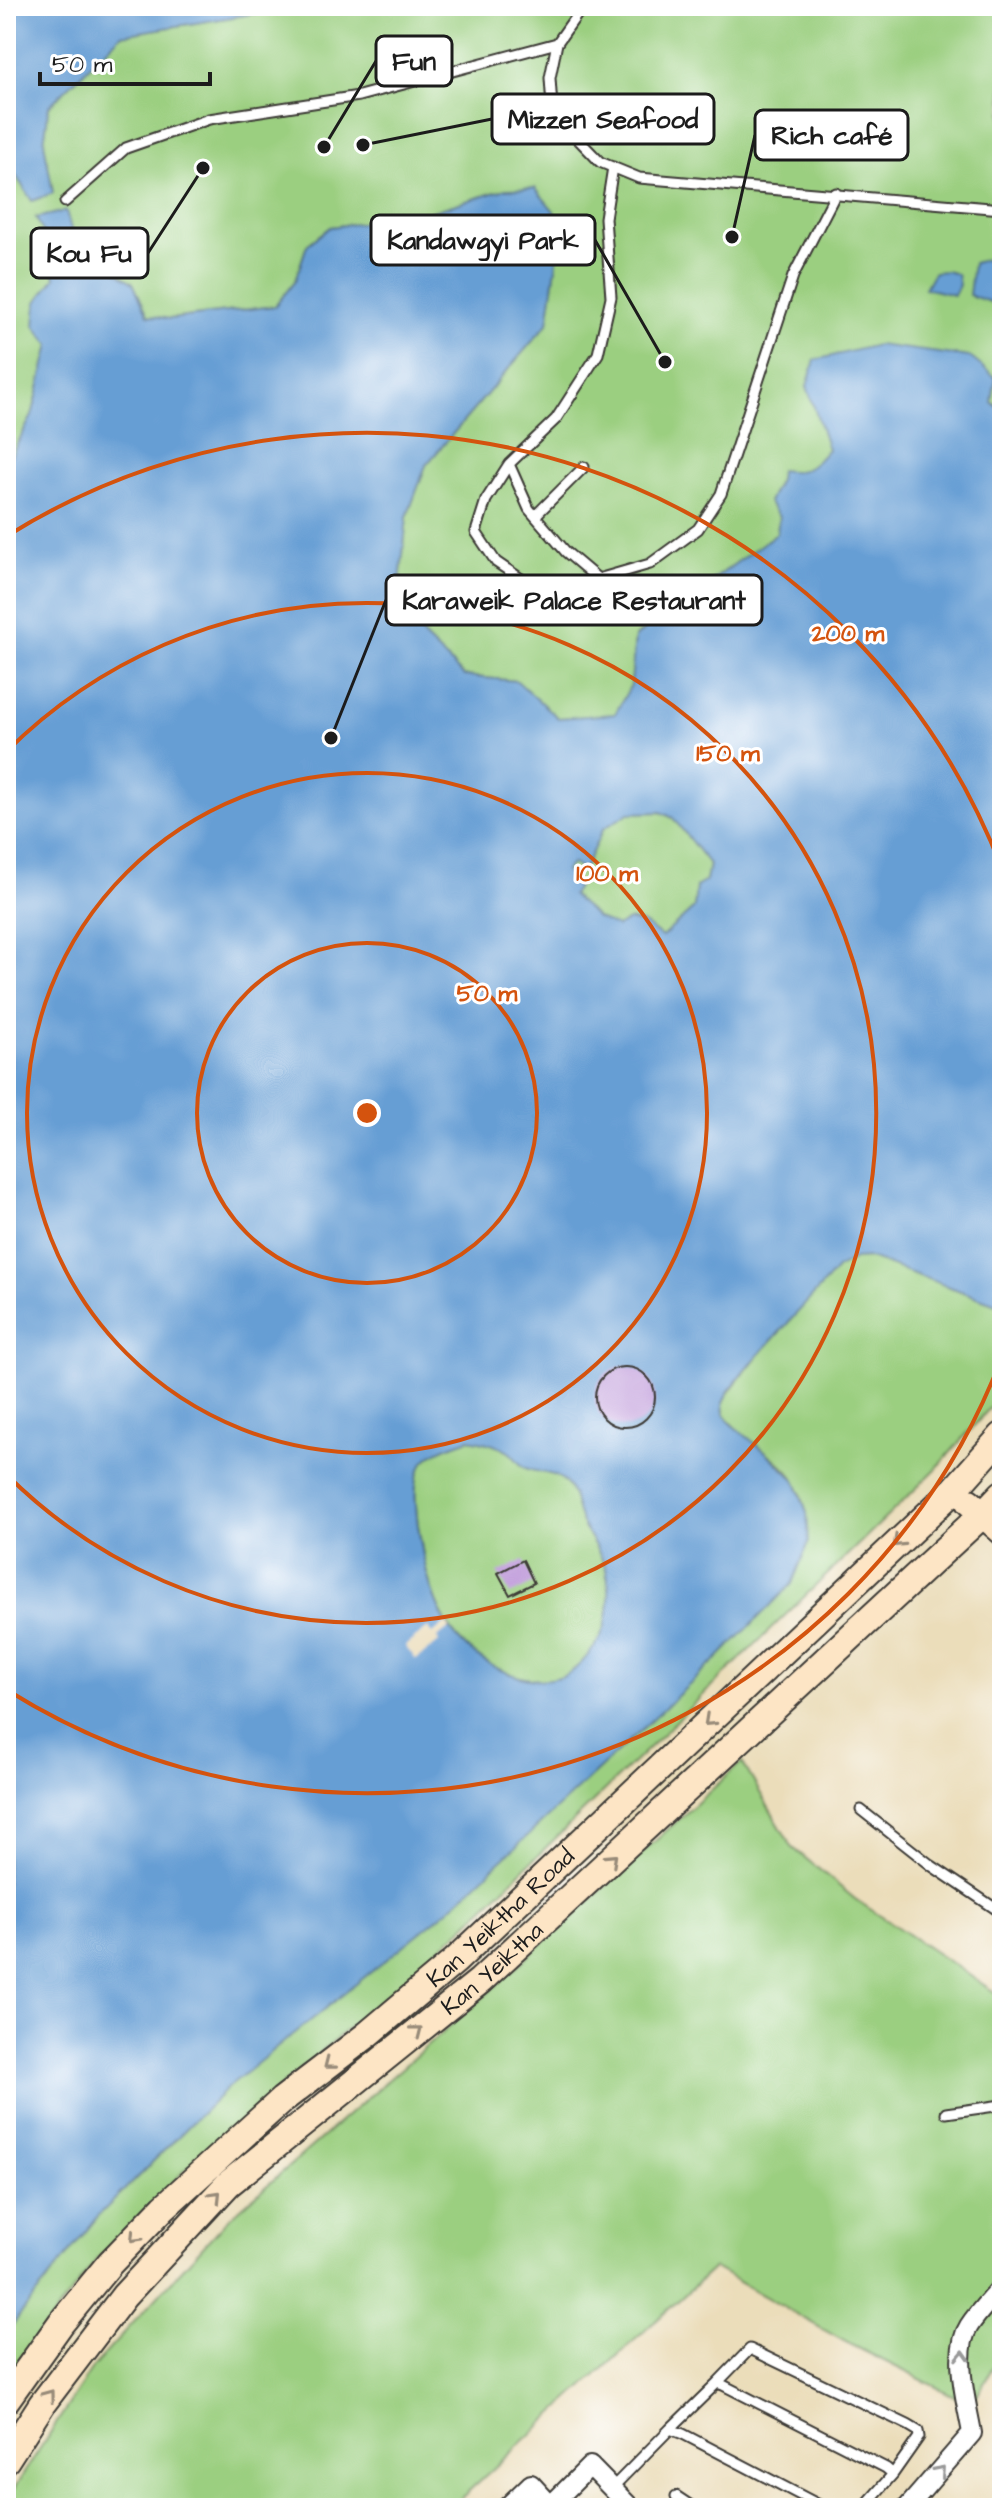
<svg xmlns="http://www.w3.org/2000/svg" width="1008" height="2514" viewBox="0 0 1008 2514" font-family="'Architects Daughter',sans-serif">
  <rect width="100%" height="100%" fill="#fff"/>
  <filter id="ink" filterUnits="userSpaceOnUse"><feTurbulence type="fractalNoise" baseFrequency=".0125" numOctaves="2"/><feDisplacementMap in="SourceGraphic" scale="16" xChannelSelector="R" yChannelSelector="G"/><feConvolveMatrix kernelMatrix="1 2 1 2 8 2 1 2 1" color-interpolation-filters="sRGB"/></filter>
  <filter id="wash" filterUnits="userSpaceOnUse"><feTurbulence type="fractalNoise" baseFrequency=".006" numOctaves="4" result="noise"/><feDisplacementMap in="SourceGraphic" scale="32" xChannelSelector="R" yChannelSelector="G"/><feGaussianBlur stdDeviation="1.8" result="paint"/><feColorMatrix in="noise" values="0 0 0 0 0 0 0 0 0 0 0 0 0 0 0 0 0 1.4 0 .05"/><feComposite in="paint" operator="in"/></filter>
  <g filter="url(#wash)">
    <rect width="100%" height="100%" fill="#ebddba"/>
    <path fill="#9bcf80" stroke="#5c764e" stroke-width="2" d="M302 6H1002V411L992 402 807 386 829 449 813 467 779 480 768 502 779 517 777 533 635 637 631 685 615 715 558 718 516 681 464 676 423 636 410 616 409 595 400 582 407 517 426 465 548 323 506 189 420 215 330 227 307 245 295 281 275 306 169 319 148 316 133 283 74 240 37 218 50 245 55 278 37 302 50 345 32 416 6 465V160L32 200 53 193 44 142 49 106 121 35Z
      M661 812 673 818 709 864 706 881 696 887 694 908 662 937 644 924 629 920 617 927 597 918 572 895 565 871 572 863 583 870 603 829 629 813Z
      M870 1258 1002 1306V1394L935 1470 463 1928 183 2172 98 2258 6 2377V2333L98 2216 807 1513C804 1504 802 1493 797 1484 787 1463 755 1446 738 1430 731 1424 722 1415 723 1404 725 1388 821 1287 838 1268L854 1259Z
      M469 1439C483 1441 496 1444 509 1452 516 1457 518 1464 526 1468 540 1474 554 1471 565 1482 575 1492 575 1508 581 1521 588 1537 601 1552 606 1569 612 1592 610 1626 596 1645 587 1657 575 1673 560 1677 520 1689 467 1658 447 1623 429 1594 423 1558 418 1525 416 1508 412 1480 422 1465 432 1450 453 1445 469 1439Z
      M742 1762 792 1847 855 1899 1002 1997V2351L972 2405 844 2341 714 2268 450 2508H6L7 2499 93 2367 225 2222 489 1992Z"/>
    <path fill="#669ed4" stroke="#415d78" stroke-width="2" fill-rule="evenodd" d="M6 6H302L121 35 49 106 44 142 53 193 32 201 6 160Z
      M535 188 554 211 561 233 548 323 426 465 407 517 400 582 409 595 410 616 423 636 464 676 517 681 558 718 615 714 631 685 635 637 777 533 779 517 768 502 779 480 780 470C806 474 812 468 828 449L807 386 815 360 877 345 970 357 996 378 992 402 1002 411V1306L870 1258 854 1259 838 1268 745 1370 728 1392 723 1403 724 1414 731 1424 766 1452 796 1481 807 1513 809 1542 792 1584 718 1658 448 1910 228 2087 98 2216 6 2333V465L32 416 50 345 35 326 37 302 55 278 50 245 36 218 66 211 74 240 133 283 148 315 170 319 275 306 295 281 307 245 330 227 420 215 506 189ZM661 812 673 818 709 864 706 881 696 887 694 908 662 937 644 924 629 920 617 927 597 918 572 895 579 884 565 871 572 863 583 871 603 829 629 813ZM469 1439C483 1441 496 1444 509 1452 516 1457 518 1464 526 1468 540 1474 553 1471 565 1482 575 1492 575 1508 581 1521 588 1537 601 1552 606 1569 612 1592 610 1626 596 1645 587 1657 575 1673 560 1677 520 1689 467 1658 447 1624 429 1594 423 1559 418 1525 416 1508 412 1480 422 1465 432 1450 453 1445 469 1439Z
      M1002 255V306L969 295 973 263Z
      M946 271 957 274 959 285 954 295 925 288 934 272Z"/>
    <path fill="#ebddba" d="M446 1623 450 1628 437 1638 439 1642 416 1660 405 1646 428 1628 433 1634Z"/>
    <g id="blocks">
      <path fill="#ba93d7" d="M595 1397a30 30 0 1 1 60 0a30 30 0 1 1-60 0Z
        M523 1560 534 1583 510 1595 498 1573Z"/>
    </g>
  </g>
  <g filter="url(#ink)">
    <use href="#blocks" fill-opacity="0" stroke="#3b3934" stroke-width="2"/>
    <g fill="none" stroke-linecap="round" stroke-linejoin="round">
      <g stroke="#3b3934" stroke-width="13">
        <path id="service" d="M583 6 557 43 550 78 552 107 574 135 600 162 639 178 1002 209
          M613 167 605 218 611 297 598 354 556 419 509 464 486 500 476 532 496 562 530 585 556 588 598 579 650 564 698 529 721 494 793 276 836 193
          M65 202 126 148 209 119 359 96 557 43
          M509 464 529 509 566 552 598 579
          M535 516 584 467
          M861 1810 932 1866 1002 1913
          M946 2113 1002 2105
          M717 2383 750 2349 908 2425 918 2431 919 2437 893 2474
          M670 2429 717 2383 723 2385 886 2468 893 2474 863 2508
          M612 2488 670 2429 683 2434 825 2508
          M676 2496 694 2508"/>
      </g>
      <g stroke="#3b3934" stroke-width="22">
        <path id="minor" d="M551 2505 590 2466 631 2508
          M506 2508 531 2484 553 2508
          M907 2508 972 2433C967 2404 952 2352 969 2326 978 2312 991 2299 1002 2286"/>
      </g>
      <g stroke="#3b3934" stroke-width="30">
        <g id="secondary">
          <path d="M969 1502 1002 1531"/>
          <path id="s1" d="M6 2400 61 2323 110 2263 164 2207 282 2100 367 2035 455 1961 955 1489 1002 1436"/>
          <path id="s2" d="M6 2460 42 2404 124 2296 228 2184 480 1981 983 1514 1002 1494"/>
        </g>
      </g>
      <use href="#service" stroke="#fff" stroke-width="9"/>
      <use href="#minor" stroke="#fff" stroke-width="18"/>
      <use href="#secondary" stroke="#fde5c5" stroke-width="26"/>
    </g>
    <defs><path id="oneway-chevron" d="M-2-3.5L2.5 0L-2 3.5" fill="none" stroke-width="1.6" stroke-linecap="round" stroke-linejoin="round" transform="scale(2)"/></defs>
    <g stroke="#988b79">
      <use href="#oneway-chevron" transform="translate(898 1542) rotate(137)"/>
      <use href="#oneway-chevron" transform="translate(709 1721) rotate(137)"/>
      <use href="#oneway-chevron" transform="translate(612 1859) rotate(-43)"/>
      <use href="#oneway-chevron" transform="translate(417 2031) rotate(-38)"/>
      <use href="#oneway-chevron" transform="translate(329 2064) rotate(142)"/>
      <use href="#oneway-chevron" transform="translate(216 2196) rotate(-46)"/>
      <use href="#oneway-chevron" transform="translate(135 2237) rotate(134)"/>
      <use href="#oneway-chevron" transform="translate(49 2395) rotate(-53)"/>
    </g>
    <g stroke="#999">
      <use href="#oneway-chevron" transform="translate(963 2356) rotate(-88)"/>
      <use href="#oneway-chevron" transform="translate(940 2471) rotate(-49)"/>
    </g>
  </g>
  <g fill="none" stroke="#d4530e" stroke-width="4">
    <circle cx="367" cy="1113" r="170"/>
    <circle cx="367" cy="1113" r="340"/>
    <path d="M6 752A510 510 0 1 1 6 1474"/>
    <path d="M1002 1357A680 680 0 0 1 7 1690M7 536A680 680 0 0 1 1002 869"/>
  </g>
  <g text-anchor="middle" stroke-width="6" stroke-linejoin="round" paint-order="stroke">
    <g font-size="24" fill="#1c1c1c" stroke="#fff">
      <text dy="8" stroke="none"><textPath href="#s1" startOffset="694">Kan Yeiktha Road</textPath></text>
      <text dy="8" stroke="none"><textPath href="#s2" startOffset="696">Kan Yeiktha</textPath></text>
    </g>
  </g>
  <circle cx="367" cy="1113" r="12" fill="#d4530e" stroke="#fff" stroke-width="4"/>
  <g font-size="24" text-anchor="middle" font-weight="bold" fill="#d4530e" stroke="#fff" stroke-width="6" stroke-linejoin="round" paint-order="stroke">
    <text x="848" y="641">200 m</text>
    <text x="728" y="761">150 m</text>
    <text x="607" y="881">100 m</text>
    <text x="487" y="1001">50 m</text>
  </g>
  <path fill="none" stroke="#1c1c1c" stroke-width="3" d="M324 147L376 61M363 145L492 119M732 237L755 135M665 362L595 240M203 168L148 253M331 738L386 600"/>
  <g fill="#1c1c1c" stroke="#fff" stroke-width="3">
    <circle cx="324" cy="147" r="8"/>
    <circle cx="363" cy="145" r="8"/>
    <circle cx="732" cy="237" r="8"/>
    <circle cx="665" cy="362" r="8"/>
    <circle cx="203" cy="168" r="8"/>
    <circle cx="331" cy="738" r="8"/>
  </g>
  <g fill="#fff" stroke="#1c1c1c" stroke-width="3">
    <rect x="376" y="36" width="76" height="50" rx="8"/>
    <rect x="492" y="94" width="222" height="50" rx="8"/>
    <rect x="755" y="110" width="153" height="50" rx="8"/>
    <rect x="371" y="215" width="224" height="50" rx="8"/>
    <rect x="31" y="228" width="117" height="50" rx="8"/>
    <rect x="386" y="575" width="376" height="50" rx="8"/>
  </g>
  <g font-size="26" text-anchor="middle" font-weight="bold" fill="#1c1c1c">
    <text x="414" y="70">Fun</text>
    <text x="603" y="128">Mizzen Seafood</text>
    <text x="832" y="144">Rich café</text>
    <text x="483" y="249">Kandawgyi Park</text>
    <text x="89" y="262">Kou Fu</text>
    <text x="574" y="609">Karaweik Palace Restaurant</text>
  </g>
  <rect width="1008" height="2514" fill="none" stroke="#fff" stroke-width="32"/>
  <path d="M40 72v12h170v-12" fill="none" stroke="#1c1c1c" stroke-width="4"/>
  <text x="52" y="72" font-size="24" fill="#1c1c1c" stroke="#ffffff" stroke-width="6" paint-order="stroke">50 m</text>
</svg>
